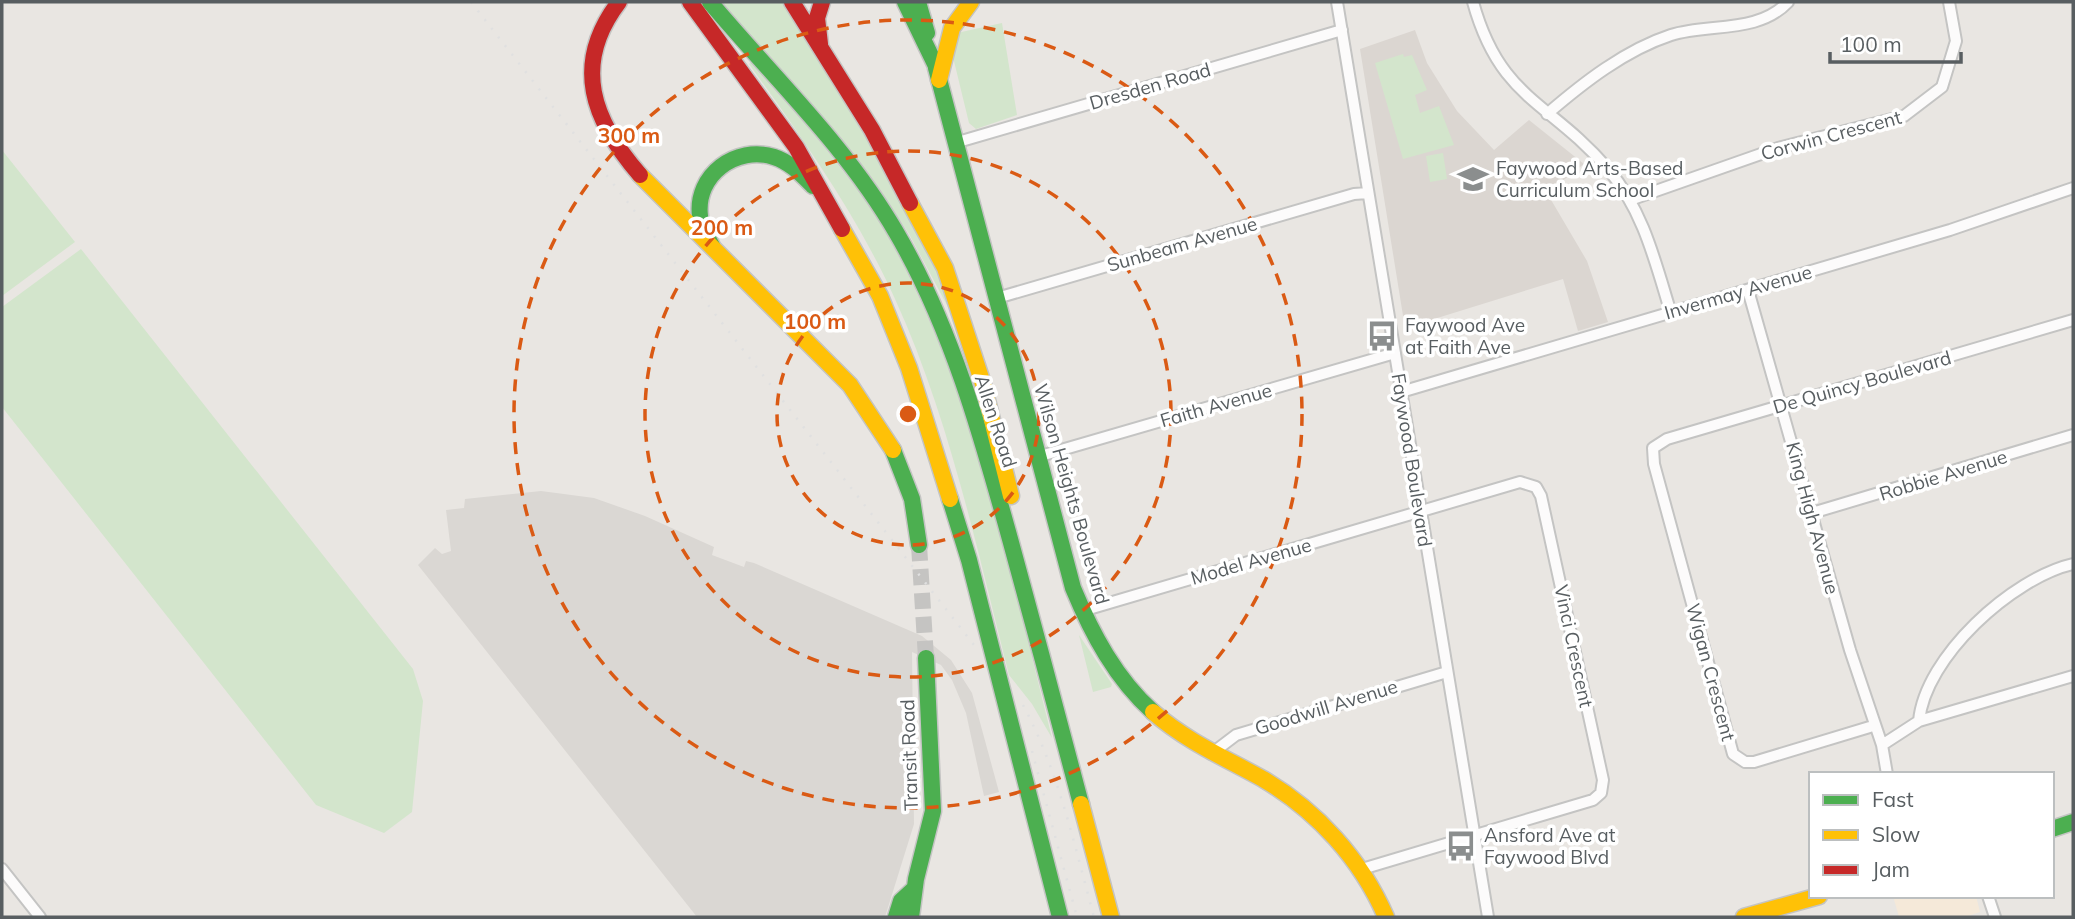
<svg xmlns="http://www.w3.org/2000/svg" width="2075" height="919" viewBox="0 0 2075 919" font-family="Mulish,sans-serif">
  <rect width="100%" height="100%" fill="#e9e6e2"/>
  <path fill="#f5e9d9" d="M1893 896H1976L1980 912 1965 917H1899Z"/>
  <path fill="#dad7d3" d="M541 491 594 498 645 516 714 547 712 555 744 567 746 561 754 563 922 636 951 660 972 693 999 792 984 796 966 713 952 680 941 665 912 652 914 824 885 917H697L418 565 435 548 442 554 451 551 446 510 464 508 465 499Z"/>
  <path fill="#dbd6d1" d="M1415 30 1427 63 1457 111 1494 150 1529 120 1584 164 1547 193 1587 261 1608 322 1578 331 1563 279 1405 328 1360 49Z"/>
  <path fill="#d3e5cc" d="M718 2H784L905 200 932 252 949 309 909 234 885 199Z
    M1002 23 1017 115 976 129 969 123 953 57 957 33Z
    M1403 54 1404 57 1412 55 1427 90 1415 95 1420 113 1439 106 1454 145 1403 159 1375 63Z
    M752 61C782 96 812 130 840 167 851 182 865 197 875 213 970 373 1007 559 1052 738L1032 704 1009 675C977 549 949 417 895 299 857 215 803 139 749 64Z
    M2 150 75 242 2 296Z
    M1443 153 1447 179 1430 182 1426 156Z
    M81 249 413 669 423 701 412 812 384 833 316 805 2 407V307Z
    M1079 635 1112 684 1111 687 1093 692Z"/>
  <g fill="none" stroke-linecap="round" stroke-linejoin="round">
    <path stroke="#c5c4c2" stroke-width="16" stroke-dasharray="16 8" stroke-linecap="butt" d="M919 545 926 658"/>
    <g stroke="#c4c4c3" stroke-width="14">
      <path id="street" d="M1337 2 1488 917
        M1473 2C1500 100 1550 101 1608 169 1643 210 1655 261 1670 310
        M1547 114C1583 83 1625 50 1671 35 1709 23 1758 34 1788 2
        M958 142 1342 30
        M1630 200 1778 148 1904 116 1942 87 1956 41 1949 2
        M1748 290 1850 650 1882 745 1887 774
        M997 298 1354 194 1368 193
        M1401 392 1950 230 2073 188
        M1037 457 1395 353
        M1812 513 2073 435
        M1082 611 1520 482 1536 487 1541 496 1603 780 1601 793 1593 800 1556 811 1362 869
        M1919 721 2073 676
        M1873 726 1754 762H1745L1733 754 1654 464 1653 448 1667 439 2073 320
        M1882 745 1919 721C1925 657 2012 578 2073 564
        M1211 754 1236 735 1447 672
        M2 869 40 917
        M1988 896 1995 917"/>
    </g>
    <g stroke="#c4c4c3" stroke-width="19">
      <path id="fast" d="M710 2C773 77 847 147 896 232 951 326 981 434 1010 539 1034 627 1058 716 1081 804
        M905 2 935 64
        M918 2 927 33
        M936 68 1073 588C1092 634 1116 679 1153 712
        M712 246C707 237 701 227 700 216 695 175 736 145 774 157 790 162 802 175 813 186
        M893 450 912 499 919 545
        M950 499 969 560 1060 917
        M2052 829 2073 822
        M896 917 901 901 914 889
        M911 917 916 879 933 811 926 658"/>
    </g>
    <g stroke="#c4c4c3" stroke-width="19">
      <path id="slow" d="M939 80 952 28 971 2
        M640 175 850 385 893 450
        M910 203 945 268 983 384 1011 496
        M842 229 880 296 909 368 950 499
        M1153 712C1186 741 1225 758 1263 779 1317 811 1361 859 1386 917
        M1081 804 1111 917
        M1744 917 1819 896"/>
    </g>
    <g stroke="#c4c4c3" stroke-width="19">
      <path id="jam" d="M619 2C571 65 593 121 640 175
        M690 2 796 147 842 229
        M792 2 872 130 910 203
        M820 44 817 18 822 2"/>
    </g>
    <use href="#street" stroke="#fcfbfb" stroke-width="10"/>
    <use href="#fast" stroke="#4caf50" stroke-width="16"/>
    <use href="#slow" stroke="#ffc107" stroke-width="16"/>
    <use href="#jam" stroke="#c62828" stroke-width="16"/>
    <path stroke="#e0e0e0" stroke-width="2.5" stroke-dasharray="2 9" stroke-linecap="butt" d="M471 2 974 645
      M1023 705C1059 772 1074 844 1094 917
      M1032 751 1077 917"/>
  </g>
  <g fill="none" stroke="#da5a14" stroke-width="3.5" stroke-dasharray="12 9">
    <circle cx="908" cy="414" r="131"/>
    <circle cx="908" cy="414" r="263"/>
    <circle cx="908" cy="414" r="394"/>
  </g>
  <defs>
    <g id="school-bare" transform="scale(2.415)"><path d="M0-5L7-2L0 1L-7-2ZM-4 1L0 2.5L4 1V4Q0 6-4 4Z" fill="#8b8e8e" stroke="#fff" stroke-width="2.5" paint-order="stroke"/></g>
    <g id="bus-bare" transform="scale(2.415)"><path d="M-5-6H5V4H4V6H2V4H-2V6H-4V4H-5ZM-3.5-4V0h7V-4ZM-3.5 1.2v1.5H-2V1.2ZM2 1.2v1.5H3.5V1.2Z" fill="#8b8e8e" stroke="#fff" stroke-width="2.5" paint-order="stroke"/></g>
  </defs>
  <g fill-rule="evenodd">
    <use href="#school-bare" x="1473" y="179"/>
    <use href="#bus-bare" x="1382" y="336"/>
    <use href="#bus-bare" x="1461" y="846"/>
  </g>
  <g text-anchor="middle" stroke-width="7" stroke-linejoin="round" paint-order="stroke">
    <g font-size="19" fill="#585e61" stroke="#fff">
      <text transform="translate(1150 86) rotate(-16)" y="7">Dresden Road</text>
      <text transform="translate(1831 135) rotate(-15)" y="7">Corwin Crescent</text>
      <text transform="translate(1182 244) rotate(-16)" y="7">Sunbeam Avenue</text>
      <text transform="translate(1738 292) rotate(-16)" y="7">Invermay Avenue</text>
      <text transform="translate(1862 382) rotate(-16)" y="7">De Quincy Boulevard</text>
      <text transform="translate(1216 405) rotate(-16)" y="7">Faith Avenue</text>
      <text transform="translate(996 421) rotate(72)" y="7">Allen Road</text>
      <text transform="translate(1412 460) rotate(81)" y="7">Faywood Boulevard</text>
      <text transform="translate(1943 475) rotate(-17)" y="7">Robbie Avenue</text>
      <text transform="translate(1072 494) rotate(74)" y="7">Wilson Heights Boulevard</text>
      <text transform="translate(1813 518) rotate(75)" y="7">King High Avenue</text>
      <text transform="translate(1251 561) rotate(-16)" y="7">Model Avenue</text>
      <text transform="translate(1574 646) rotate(78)" y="7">Vinci Crescent</text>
      <text transform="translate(1711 672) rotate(75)" y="7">Wigan Crescent</text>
      <text transform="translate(1326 707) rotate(-17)" y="7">Goodwill Avenue</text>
      <text transform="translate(909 755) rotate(-92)" y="7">Transit Road</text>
    </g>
    <g font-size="19" fill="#585e61" stroke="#fff" text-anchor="start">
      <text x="1496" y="175">Faywood Arts-Based<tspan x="1496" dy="22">Curriculum School</tspan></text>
      <text x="1405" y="332">Faywood Ave<tspan x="1405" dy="22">at Faith Ave</tspan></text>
      <text x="1484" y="842">Ansford Ave at<tspan x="1484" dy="22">Faywood Blvd</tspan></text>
    </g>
  </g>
  <circle cx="908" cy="414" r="10" fill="#da5a14" stroke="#fff" stroke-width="3.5"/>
  <g font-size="21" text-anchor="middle" font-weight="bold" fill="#da5a14" stroke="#fff" stroke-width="7" stroke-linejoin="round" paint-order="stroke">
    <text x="629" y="143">300 m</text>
    <text x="722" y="235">200 m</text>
    <text x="815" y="329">100 m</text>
  </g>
  <rect width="2075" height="919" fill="none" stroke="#585e61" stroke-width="7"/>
  <rect x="1809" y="772" width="245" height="126" fill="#ffffff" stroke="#bcbfc0" stroke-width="2"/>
  <rect x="1823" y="795" width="35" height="10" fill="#4caf50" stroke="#bcbfc0" stroke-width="2"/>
  <text x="1872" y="807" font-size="21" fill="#585e61">Fast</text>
  <rect x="1823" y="830" width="35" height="10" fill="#ffc107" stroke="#bcbfc0" stroke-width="2"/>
  <text x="1872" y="842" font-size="21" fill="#585e61">Slow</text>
  <rect x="1823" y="865" width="35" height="10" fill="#c62828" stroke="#bcbfc0" stroke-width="2"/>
  <text x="1872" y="877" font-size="21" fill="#585e61">Jam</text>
  <path d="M1830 52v10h131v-10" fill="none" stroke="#585e61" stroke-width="3.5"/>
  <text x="1840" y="52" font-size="21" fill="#585e61" stroke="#ffffff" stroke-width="5" paint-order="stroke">100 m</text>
</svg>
